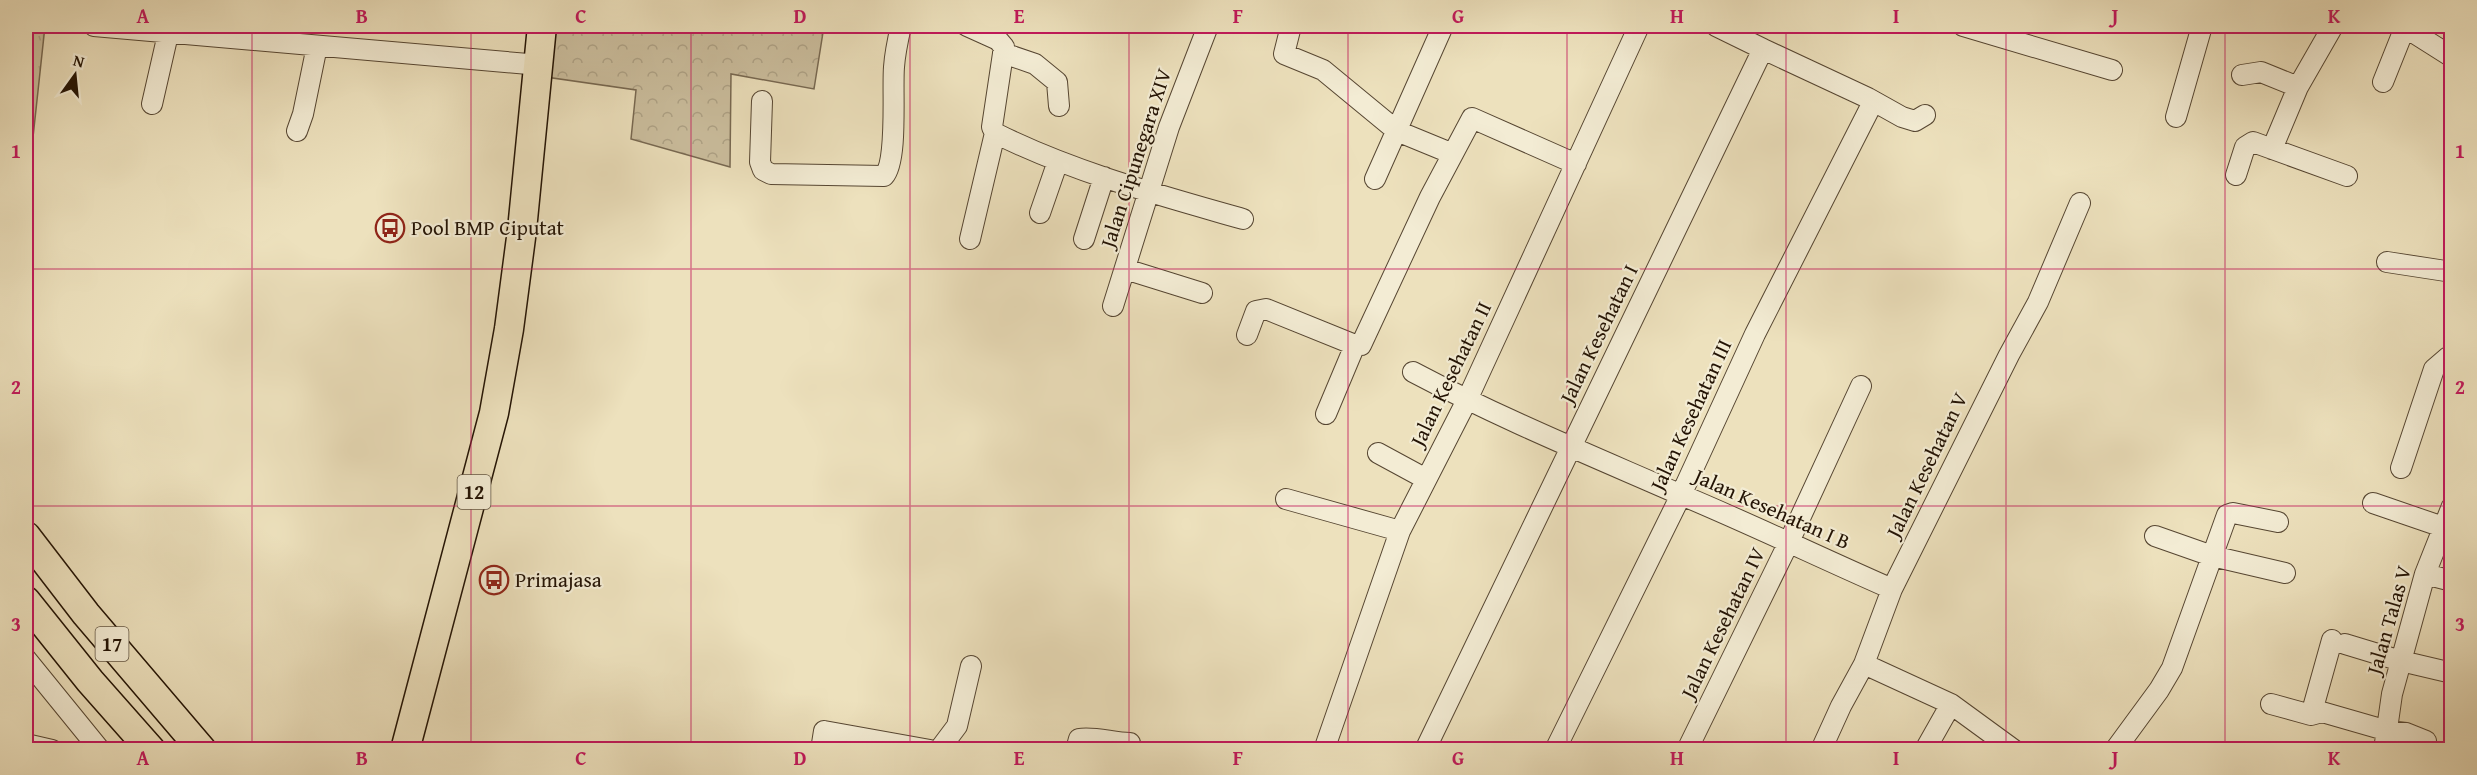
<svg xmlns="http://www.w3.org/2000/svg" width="2477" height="775" viewBox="0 0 2477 775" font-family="'Gentium Book Plus',serif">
  <defs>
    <pattern id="grass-tufts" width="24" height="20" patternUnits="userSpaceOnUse" patternTransform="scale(1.5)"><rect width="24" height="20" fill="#cbbe9e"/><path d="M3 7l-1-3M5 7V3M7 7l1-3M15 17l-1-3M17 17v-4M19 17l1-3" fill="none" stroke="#aea286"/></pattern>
    <pattern id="forest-crowns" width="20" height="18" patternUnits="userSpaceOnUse" patternTransform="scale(1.5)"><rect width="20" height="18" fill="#cbbe9e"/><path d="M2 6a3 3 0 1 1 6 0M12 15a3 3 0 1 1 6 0" fill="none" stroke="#aea286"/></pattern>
  </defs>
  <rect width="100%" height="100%" fill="#ede1bd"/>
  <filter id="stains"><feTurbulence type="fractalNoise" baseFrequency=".00333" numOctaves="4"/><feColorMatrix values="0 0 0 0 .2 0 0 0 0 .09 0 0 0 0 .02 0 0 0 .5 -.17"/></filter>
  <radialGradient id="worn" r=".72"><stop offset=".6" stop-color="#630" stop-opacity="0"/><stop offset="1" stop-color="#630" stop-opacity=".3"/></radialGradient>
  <path fill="url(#grass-tufts)" stroke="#776851" stroke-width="1.5" d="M26 26H45L30 165H26Z"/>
  <path fill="url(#forest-crowns)" stroke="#776851" stroke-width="1.5" d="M549 26H824L814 89 731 74 730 167 631 139 636 90 546 77Z"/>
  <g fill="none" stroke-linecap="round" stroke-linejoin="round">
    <g stroke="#564632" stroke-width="22">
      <path id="minor" d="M94 26 540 65
        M967 26 998 40 1004 47 992 127 995 133C1073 172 1159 195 1243 219
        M1291 26 1284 54 1323 70 1397 131 1453 154
        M1716 26 1763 49
        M1963 26 2112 70
        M2403 26 2452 57
        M1003 53 1035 64 1057 82 1059 106
        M2242 75 2261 72 2298 87
        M2383 82 2405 27
        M762 101 760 162 763 170 771 174 884 176C898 161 892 90 894 67 895 53 898 39 901 26
        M152 104 168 34
        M2176 117 2202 26
        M297 131 303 114 317 46
        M2272 149 2298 87 2333 26
        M2236 175 2245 147 2253 142 2347 176
        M1375 179 1443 26
        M1040 213 1058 161
        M970 239 995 133
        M1084 239 1104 177
        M2387 262 2452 272
        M1125 269 1202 293
        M1113 306 1169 127 1208 26
        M1247 335 1256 311 1266 309 1355 345
        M1413 372C1500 418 1590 455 1679 494 1751 524 1821 558 1892 589
        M1326 414 1355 345H1361L1430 197 1472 118 1576 164
        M1378 453 1426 479
        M2401 468 2434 369 2448 357
        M1286 499 1400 531
        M2373 503 2443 527
        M2155 536 2212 556 2285 573
        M2425 574 2452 581
        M2345 644 2401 661 2452 673
        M26 659 100 750
        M1864 664 1951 704 2014 750
        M2271 704 2311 715 2322 712 2388 731 2406 733 2426 741
        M2311 715 2332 640
        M26 744 52 750
        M821 750 824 731 930 750
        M939 750 957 726 971 666
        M1076 750 1079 739C1093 736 1114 743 1130 743
        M1324 750 1400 531 1467 400 1639 26
        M1425 750 1763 49 1868 98 1902 117 1915 121 1925 115
        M1555 750 1681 495 1755 334 1873 102
        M1687 750 1788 544 1861 386
        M1821 750 1841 706 1864 664 1892 589 2009 355 2038 302 2080 203
        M1925 750 1951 704
        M2115 750 2159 690 2172 668 2227 515 2233 513 2278 522
        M2384 750 2392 694 2425 574 2452 506"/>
    </g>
    <g stroke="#231304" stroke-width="31">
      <path id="highway" d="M26 536 86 614 202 750
        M26 601 90 681 151 750
        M405 750 494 413 509 329 522 230 542 26"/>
    </g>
    <use href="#minor" stroke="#f3ecd4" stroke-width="20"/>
    <use href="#highway" stroke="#ede1bd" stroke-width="28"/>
  </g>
  <path fill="none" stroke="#c2185b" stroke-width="1.5" stroke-opacity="0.55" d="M252 26V750M471 26V750M691 26V750M910 26V750M1129 26V750M1348 26V750M1567 26V750M1786 26V750M2006 26V750M2225 26V750M26 269H2452M26 506H2452"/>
  <defs>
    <g id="bus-ring" transform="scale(1.5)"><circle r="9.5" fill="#f3ecd4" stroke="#8f2418" stroke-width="1.5"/><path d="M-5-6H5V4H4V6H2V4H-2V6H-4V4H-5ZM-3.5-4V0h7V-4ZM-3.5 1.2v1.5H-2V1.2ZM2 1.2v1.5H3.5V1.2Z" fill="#8f2418"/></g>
  </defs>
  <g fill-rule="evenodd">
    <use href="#bus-ring" x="390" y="228"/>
    <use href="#bus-ring" x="494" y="580"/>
  </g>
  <g text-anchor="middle" stroke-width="4.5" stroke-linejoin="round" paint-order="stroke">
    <g fill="#f3ecd4" stroke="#615442" stroke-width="1.5">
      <rect x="457.5" y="475" width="33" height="34" rx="4.5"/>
      <rect x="95.5" y="627" width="33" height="34" rx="4.5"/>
    </g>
    <g font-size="20" font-weight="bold" fill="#231304">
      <text x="474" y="499">12</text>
      <text x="112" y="651">17</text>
    </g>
    <g font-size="21" fill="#231304" stroke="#f3ecd4">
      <text transform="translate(1136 158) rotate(-72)" y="7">Jalan Cipunegara XIV</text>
      <text transform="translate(1599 334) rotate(-64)" y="7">Jalan Kesehatan I</text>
      <text transform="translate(1451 374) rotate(-64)" y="7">Jalan Kesehatan II</text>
      <text transform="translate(1691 415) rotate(-65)" y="7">Jalan Kesehatan III</text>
      <text transform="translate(1927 465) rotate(-64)" y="7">Jalan Kesehatan V</text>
      <text transform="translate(1772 509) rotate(24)" y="7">Jalan Kesehatan I B</text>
      <text transform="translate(2389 620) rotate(-74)" y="7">Jalan Talas V</text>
      <text transform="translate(1723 623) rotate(-64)" y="7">Jalan Kesehatan IV</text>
    </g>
    <g font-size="21" fill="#231304" stroke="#f3ecd4" text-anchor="start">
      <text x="411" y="235">Pool BMP Ciputat</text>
      <text x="515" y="587">Primajasa</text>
    </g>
  </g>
  <rect width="2477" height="775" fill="none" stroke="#ede1bd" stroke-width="66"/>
  <g transform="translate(75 75) rotate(15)" stroke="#f3ecd4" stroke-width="4.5" paint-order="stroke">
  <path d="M0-4.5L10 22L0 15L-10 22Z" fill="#231304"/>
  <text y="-9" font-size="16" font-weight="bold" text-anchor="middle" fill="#231304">N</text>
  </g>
  <rect x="33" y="33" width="2411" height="709" fill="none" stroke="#c2185b" stroke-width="2"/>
  <g font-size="20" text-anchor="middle" font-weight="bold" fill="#c2185b">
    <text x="143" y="23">A</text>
    <text x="362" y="23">B</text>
    <text x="581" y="23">C</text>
    <text x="800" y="23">D</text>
    <text x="1019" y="23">E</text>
    <text x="1238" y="23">F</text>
    <text x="1458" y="23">G</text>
    <text x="1677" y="23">H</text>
    <text x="1896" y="23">I</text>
    <text x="2115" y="23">J</text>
    <text x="2334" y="23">K</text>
    <text x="16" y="158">1</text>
    <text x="2460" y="158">1</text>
    <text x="16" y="394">2</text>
    <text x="2460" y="394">2</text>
    <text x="16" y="631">3</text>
    <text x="2460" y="631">3</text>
    <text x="143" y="765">A</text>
    <text x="362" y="765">B</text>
    <text x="581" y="765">C</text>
    <text x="800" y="765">D</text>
    <text x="1019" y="765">E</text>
    <text x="1238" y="765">F</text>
    <text x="1458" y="765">G</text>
    <text x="1677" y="765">H</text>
    <text x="1896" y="765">I</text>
    <text x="2115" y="765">J</text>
    <text x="2334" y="765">K</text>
  </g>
  <rect width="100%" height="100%" filter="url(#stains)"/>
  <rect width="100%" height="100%" fill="url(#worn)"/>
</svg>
